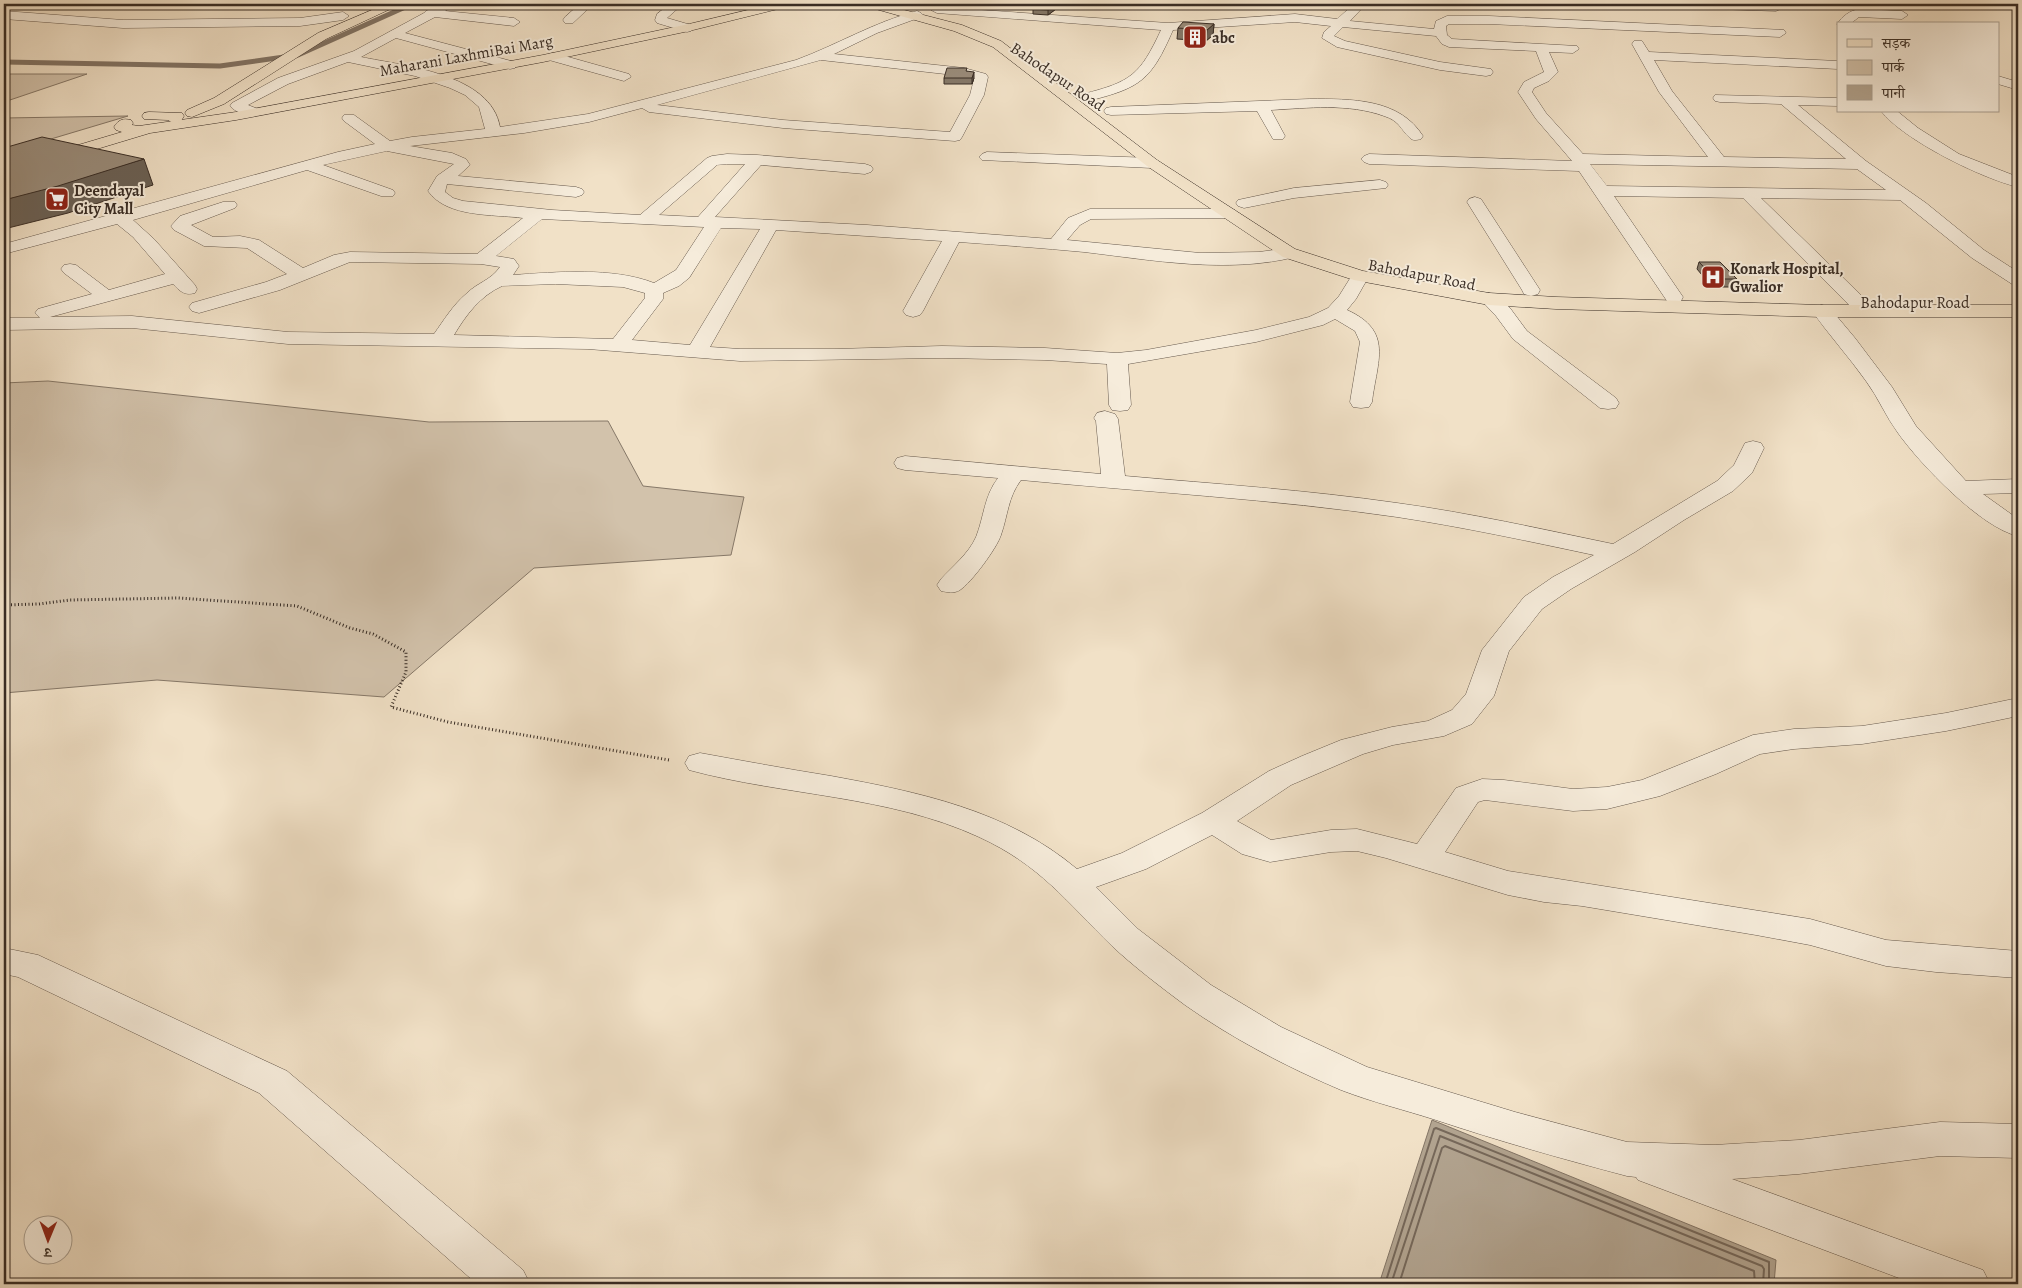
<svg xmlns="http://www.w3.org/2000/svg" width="2022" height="1288" viewBox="0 0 2022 1288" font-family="Alegreya,'Noto Serif Devanagari',serif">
  <rect width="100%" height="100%" fill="#f1e1c7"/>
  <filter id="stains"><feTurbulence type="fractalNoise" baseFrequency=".004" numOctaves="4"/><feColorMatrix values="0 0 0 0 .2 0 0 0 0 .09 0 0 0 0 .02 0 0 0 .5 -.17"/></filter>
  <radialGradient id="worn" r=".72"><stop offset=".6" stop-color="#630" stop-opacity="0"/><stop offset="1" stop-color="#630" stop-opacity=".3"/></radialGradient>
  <path fill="#d2c2ab" stroke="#867868" d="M4 74H87L4 102Z
    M128 116 4 153V118Z
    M48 381 429 422 608 421 643 486 744 497 731 555 534 568 384 697 157 680 4 693V383Z"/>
  <path fill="#b2a490" stroke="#827465" d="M1432 1120 1776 1260 1774 1284H1379Z"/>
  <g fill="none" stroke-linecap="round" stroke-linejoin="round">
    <path stroke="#76685a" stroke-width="2" d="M1385 1284 1434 1129 1436 1128 1769 1262V1284
      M1391 1284 1440 1136 1762 1266 1764 1269 1763 1284
      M1399 1284 1442 1148 1445 1146 1754 1271 1755 1284"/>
    <path stroke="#827465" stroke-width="5" d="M4 62 220 66 298 55 412 4"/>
    <g stroke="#675a4e" stroke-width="1">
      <path id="minor" d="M442 4H456L445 11 514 18 520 22 514 26 435 17 405 33 515 62 516 65 515 68 510 69 396 38 361 57C405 66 491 74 500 127L588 114 796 60C837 45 874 22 917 11L921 13 923 15 921 17 877 33 834 54 964 68 986 74 988 77 984 95 962 137 960 140 955 141 783 128 649 112 642 108 589 122 524 133 410 146 452 153 466 159 470 165 458 176 576 187 582 189 584 192 582 195 576 197 447 184 445 192 453 198 463 201 552 210 640 215 707 158 712 156 727 154 757 155 865 164 871 166 873 169 871 172 865 174 761 165 715 217 867 225 1051 239 1068 218 1090 209H1229L1235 210 1237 214 1235 218 1091 219 1080 225 1067 240 1200 253 1259 252 1289 248 1295 249 1298 253 1295 257C1227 274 1152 260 1084 252 1042 248 1001 245 959 242L923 311 920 315 913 317 906 315 903 311 942 241 776 230 710 347 740 349H835L942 346 1045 348 1117 353 1146 350 1256 330 1309 317 1328 308 1339 296 1354 272 1360 271 1366 272 1369 276 1356 299 1347 310C1394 331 1377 361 1372 402L1369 407 1361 408 1353 407 1350 402 1360 342 1355 331 1335 319 1323 325 1256 342 1128 364 1131 405 1128 410 1120 411 1112 410 1109 405 1107 364 1045 360 942 358 740 361 588 349 288 344 132 328 4 330V318H40L35 313 38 309 92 294 64 273 61 269 64 265 70 264 76 265 109 290 165 274 133 237 117 224 4 254V244L338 152 375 144 344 121 342 118 344 115H354L390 141 412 137 485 129 479 107 465 95 450 88 415 76 348 62 288 84 248 105 258 109 260 112 258 115C250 117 236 113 230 106L232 103 278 78 354 51 424 13 426 11ZM821 60 963 76 974 79 970 95 950 132 783 120 657 105ZM387 151 454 164 437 176 428 191C447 218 493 214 523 218L477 254 350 252 334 255 303 268 259 240 240 236 213 237 191 225 235 208 237 205 235 202H223L180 216 171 226 174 230 204 246 247 248 287 274 266 282 192 303 189 307 192 311 199 313 206 311 280 290 350 262 481 264 500 267C490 281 478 282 466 294 453 305 444 320 434 334L288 332 132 316 50 317 173 284C180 291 184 296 195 293L197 289 195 285 154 239 133 220 307 170 381 196H393L395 193 393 190 323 165ZM727 164H745L698 217 659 215 717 165ZM542 219 704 227 676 270 654 283C613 267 556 272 513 275L519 266 514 259 496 256ZM721 228 760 229 690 345 632 340 663 299V293L679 286 689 278ZM556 284 623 287 645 293V298L613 339 454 335C466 315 480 296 502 286Z
        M580 4H593L573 23H565L563 20 565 17Z
        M670 4H683L667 18 691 25 693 28 691 31 687 32 657 23 655 20 657 14Z
        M1354 4H1366L1350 21 1434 29 1436 21 1447 16H1489L1784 30 1786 33 1780 37 1489 24H1449L1446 26 1447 35 1452 39 1577 46 1579 49 1573 53 1549 52 1558 72 1549 81 1534 88 1532 92 1546 113 1583 154 1708 157 1659 92 1632 44 1634 41H1642L1649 52 1838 61V69L1654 60 1672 91 1724 157 1846 159 1781 104 1720 102 1715 101 1713 98 1715 95 1838 98V106L1798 105 1866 161 1926 203 1984 250 2018 272V285L2012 284 1972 258 1900 200 1761 198 1864 298 1866 302 1864 306 1857 308 1850 306 1743 198 1614 196 1683 297 1681 301 1674 303 1667 301 1579 171 1369 164 1364 162 1361 159 1364 156 1369 154 1572 161 1536 119 1518 92 1524 82 1544 72 1536 51 1449 47 1442 44 1436 36 1343 27 1334 36 1345 41 1440 62 1491 69 1493 72 1491 75 1486 76 1440 70 1337 47 1322 38 1324 32 1331 26 1295 22 1173 30C1151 81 1140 88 1088 101L1081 97 1083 94C1131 82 1140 75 1161 30L937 13 931 10 937 7 1168 23 1295 14 1337 19ZM1590 164 1857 169 1886 190 1607 186Z
        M1654 4C1671 3 1775 1 1782 8L1776 11 1660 7Z
        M1859 9 1902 11 1908 15 1902 19 1859 17 1850 24H1838V26L1837 24C1843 16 1849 11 1859 9Z
        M4 11 123 20 300 18 343 12 349 16 343 20 300 26 123 28 4 19Z
        M554 53 629 74 631 77 624 81 549 60 548 57 549 54Z
        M1998 76 2018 82V90L1998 84Z
        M1310 99C1351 99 1399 98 1423 136L1421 139C1417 140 1413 141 1410 138 1400 129 1400 121 1384 116 1348 103 1308 108 1271 110L1285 136 1283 139H1273L1257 111 1111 115 1106 114 1104 111 1106 108 1111 107Z
        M1881 111H1897L1918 128 1959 154 2018 177V187C1983 179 1903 140 1881 111Z
        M987 152 1152 158 1157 160 1160 163 1157 166 1152 168 982 160 979 157 982 154Z
        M1380 180 1386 182 1388 185 1386 188 1294 198 1244 208 1238 206 1236 203 1238 200 1294 188Z
        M1475 197 1481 199 1540 290 1538 294 1531 296 1524 294 1522 290 1467 202 1469 199Z
        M1489 293 1496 295 1510 308 1527 331 1616 398 1619 403 1616 408 1608 409 1600 408 1513 339 1496 316 1480 299 1482 295Z
        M1822 305 1829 307 1855 338 1892 387 1916 426 1966 481 2018 479V493L1983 494 2018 519V536C1981 528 1920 464 1898 433 1886 417 1878 397 1866 381 1849 357 1829 335 1812 311L1815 307Z
        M1105 411 1115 414 1118 419 1125 476C1216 484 1307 490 1397 503 1470 513 1541 529 1613 544L1717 481 1734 465 1745 443 1753 441 1761 443 1764 448 1752 473 1733 491 1684 520 1635 552 1571 589 1542 609 1509 651 1494 696 1472 724 1444 736 1393 745 1363 754 1291 785 1237 821 1271 840 1331 830 1357 829 1417 844 1456 788 1482 779 1504 780 1573 789 1607 787 1642 780 1753 735 1794 729 1862 726 1946 713 2018 698V716L1946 731 1862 744 1794 749 1760 754 1716 774 1660 796 1607 809 1573 811 1485 800 1478 802 1445 852 1508 871 1810 919 1886 940 2018 951V978L1936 972 1886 966 1810 945 1756 935 1582 906 1544 902 1508 895 1386 858 1357 851 1331 852 1270 862 1242 854 1212 835 1146 869 1096 887 1138 929 1211 985 1281 1027 1367 1067 1515 1112 1627 1142 1714 1145 1799 1140 1940 1122 2018 1124V1158L1940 1156 1799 1174 1732 1179 1983 1270 1990 1284H1915L1638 1180 1636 1177 1627 1176C1563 1159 1499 1141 1436 1120 1405 1110 1372 1102 1341 1090 1287 1067 1233 1039 1185 1005 1162 988 1132 965 1112 946 1066 901 1040 865 979 837 888 795 785 796 689 770L685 763 689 756 700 753C744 761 787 769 831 776 918 792 1007 810 1077 869L1122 853 1202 813 1269 771 1302 756 1341 740 1392 727 1428 721 1452 710 1466 694 1482 650 1524 597 1553 577 1594 555C1528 541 1463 527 1397 517 1273 499 1146 492 1021 480 1008 497 1008 515 1001 535 997 548 971 583 960 590 954 594 947 592 941 591L937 585 941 579C953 566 969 553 976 537 984 517 984 496 998 478L905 470 897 468 894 463 897 458 905 456 1101 474 1096 421 1094 418 1097 413Z
        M4 948 38 955 287 1071 523 1270 530 1284H477L259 1093 18 977 4 974Z"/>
    </g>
    <g stroke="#392d25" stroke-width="1">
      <path id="major" d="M386 4H401L326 39 224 104 192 117 187 116 185 113 187 110 214 98 318 33Z
        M773 4H792L790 6 689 31 543 62 236 120 150 133 4 177V167L122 132 116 130 114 127C118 120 123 118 131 120L133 123 132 125 139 126 236 112 543 55 689 24Z
        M863 4H881L962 25 1001 41 1157 160 1295 249 1363 271 1489 293 1556 297 1822 305H2018V317H1822L1556 309 1489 305 1354 280 1283 257 1147 166 993 47 954 31 865 6Z"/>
    </g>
    <g stroke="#392d25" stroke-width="1">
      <path id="highway" d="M149 112 182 113 184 116 180 123 175 124 168 120 144 119 142 116 144 113Z"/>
    </g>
    <path stroke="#392d25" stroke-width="3" stroke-dasharray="1 2.5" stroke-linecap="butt" d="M4 605 39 604 70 600 178 598 297 606 350 628 373 634 406 652V672L391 707 448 722 669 760"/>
    <use href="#minor" fill="#f6ecdb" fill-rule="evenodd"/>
    <use href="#major" fill="#f1e1c7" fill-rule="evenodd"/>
    <use href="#highway" fill="#f1e1c7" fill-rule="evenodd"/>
  </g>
  <path fill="#847868" stroke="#392d25" d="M1056 4V9L1048 15 1033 14V9Z
    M1214 24 1213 35 1206 41 1177 39 1178 28Z
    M967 71 974 78 972 84H944V78Z
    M1699 262 1737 279 1734 287H1712L1697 269Z"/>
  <path fill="#6b6155" stroke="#392d25" d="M1056 4V9L1048 15V10Z
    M1214 24 1213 35 1206 41 1207 30Z
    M974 72V78L972 84V78Z
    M144 159 153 185 68 213 4 229V200Z"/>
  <path fill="#998b79" stroke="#392d25" d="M1039 4H1056L1048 10 1033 9Z
    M1183 22 1214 24 1207 30 1178 28Z
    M947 68H967L966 71 974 72 972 78H944Z
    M42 137 144 159 58 186 4 200V148Z
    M1699 262H1720L1737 279H1715Z"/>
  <defs>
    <g id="building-square" transform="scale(1.25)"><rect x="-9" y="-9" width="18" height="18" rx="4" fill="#8f2418" stroke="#f6ecdb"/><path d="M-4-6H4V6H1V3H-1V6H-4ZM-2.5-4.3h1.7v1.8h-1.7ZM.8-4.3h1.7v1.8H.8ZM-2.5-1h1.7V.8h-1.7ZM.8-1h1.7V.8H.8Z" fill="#fff"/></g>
    <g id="supermarket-square" transform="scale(1.25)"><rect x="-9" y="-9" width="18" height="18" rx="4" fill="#8f2418" stroke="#f6ecdb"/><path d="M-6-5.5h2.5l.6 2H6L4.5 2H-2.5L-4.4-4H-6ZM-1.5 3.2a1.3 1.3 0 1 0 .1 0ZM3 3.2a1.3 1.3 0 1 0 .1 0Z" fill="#fff"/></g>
    <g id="hospital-square" transform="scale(1.25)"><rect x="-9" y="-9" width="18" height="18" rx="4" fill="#8f2418" stroke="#f6ecdb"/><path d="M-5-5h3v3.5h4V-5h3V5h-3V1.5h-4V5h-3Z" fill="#fff"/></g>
  </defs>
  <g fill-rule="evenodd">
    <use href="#building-square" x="1195" y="37"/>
    <use href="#supermarket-square" x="57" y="199"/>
    <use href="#hospital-square" x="1713" y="277"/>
  </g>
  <g text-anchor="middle" stroke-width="4" stroke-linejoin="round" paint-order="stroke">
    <g font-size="16" font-weight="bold" fill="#392d25" stroke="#f6ecdb" text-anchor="start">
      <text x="1212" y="43">abc</text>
      <text x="74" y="196">Deendayal<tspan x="74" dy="18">City Mall</tspan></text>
      <text x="1730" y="274">Konark Hospital,<tspan x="1730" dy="18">Gwalior</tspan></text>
    </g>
    <g font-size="16" fill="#392d25" stroke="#f6ecdb">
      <text transform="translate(466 55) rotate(-10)" y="6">Maharani LaxhmiBai Marg</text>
      <text transform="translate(1058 76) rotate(34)" y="6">Bahodapur Road</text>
      <text transform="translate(1422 274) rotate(11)" y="6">Bahodapur Road</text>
      <text x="1915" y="308">Bahodapur Road</text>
    </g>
  </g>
  <rect width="2022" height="1288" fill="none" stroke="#f1e1c7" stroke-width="20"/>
  <rect x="5" y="5" width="2012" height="1278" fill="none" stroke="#392d25" stroke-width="2.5"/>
  <rect x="10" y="10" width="2002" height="1268" fill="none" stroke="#392d25"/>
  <rect x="1837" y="22" width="162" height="90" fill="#f6ecdb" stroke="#aaa092"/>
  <rect x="1847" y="39" width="25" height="8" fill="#f1e1c7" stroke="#aaa092"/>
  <text x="1882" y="48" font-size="15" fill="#392d25">सड़क</text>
  <rect x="1847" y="60" width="25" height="15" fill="#d2c2ab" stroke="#aaa092"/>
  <text x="1882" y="72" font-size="15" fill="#392d25">पार्क</text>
  <rect x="1847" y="85" width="25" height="15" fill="#b2a490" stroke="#aaa092"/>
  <text x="1882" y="98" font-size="15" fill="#392d25">पानी</text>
  <g transform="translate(48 1240) rotate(181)"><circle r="24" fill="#f6ecdb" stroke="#aaa092"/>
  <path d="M0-4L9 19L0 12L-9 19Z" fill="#8f2418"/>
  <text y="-8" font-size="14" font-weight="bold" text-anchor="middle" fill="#392d25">उ</text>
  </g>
  <rect width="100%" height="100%" filter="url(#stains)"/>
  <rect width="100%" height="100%" fill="url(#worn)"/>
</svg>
